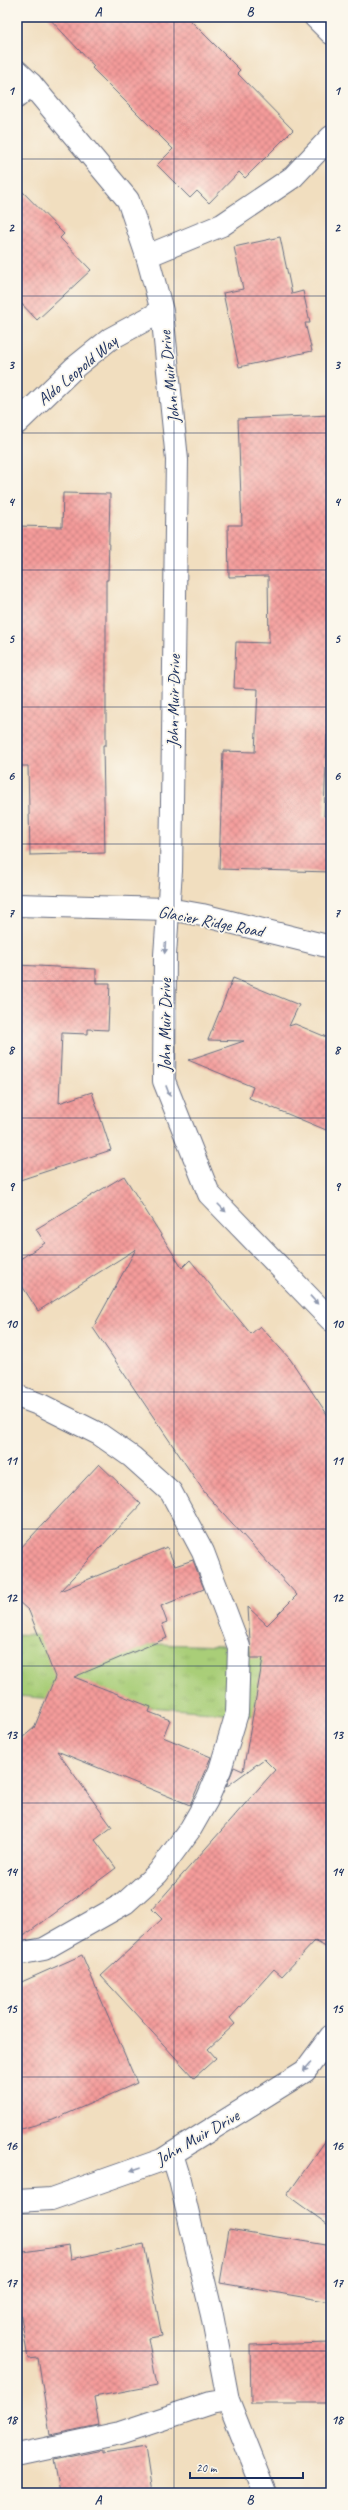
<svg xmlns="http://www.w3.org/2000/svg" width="348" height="2510" viewBox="0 0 348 2510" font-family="Caveat,sans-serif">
  <defs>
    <pattern id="grass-tufts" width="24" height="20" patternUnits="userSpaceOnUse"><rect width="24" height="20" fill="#a9ce78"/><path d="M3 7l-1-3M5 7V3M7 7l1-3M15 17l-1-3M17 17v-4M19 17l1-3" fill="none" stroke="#91b16a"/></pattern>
    <pattern id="building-cross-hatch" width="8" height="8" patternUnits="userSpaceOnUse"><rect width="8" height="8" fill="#f49b9a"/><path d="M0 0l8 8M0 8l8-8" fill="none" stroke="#c57f81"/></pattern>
  </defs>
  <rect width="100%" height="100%" fill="#fbf7ec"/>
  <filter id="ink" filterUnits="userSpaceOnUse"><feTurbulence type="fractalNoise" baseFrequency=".025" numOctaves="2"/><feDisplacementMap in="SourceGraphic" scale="8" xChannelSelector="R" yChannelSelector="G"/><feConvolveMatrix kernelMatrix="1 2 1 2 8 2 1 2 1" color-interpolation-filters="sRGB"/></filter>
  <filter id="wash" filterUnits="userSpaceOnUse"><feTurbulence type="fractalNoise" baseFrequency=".012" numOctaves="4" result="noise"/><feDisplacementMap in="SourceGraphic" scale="16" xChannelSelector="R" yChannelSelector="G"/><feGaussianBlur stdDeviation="0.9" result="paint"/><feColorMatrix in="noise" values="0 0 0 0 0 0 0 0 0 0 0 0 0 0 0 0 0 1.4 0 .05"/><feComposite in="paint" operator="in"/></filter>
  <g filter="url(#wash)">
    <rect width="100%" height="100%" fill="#f1debf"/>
    <path fill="url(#grass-tufts)" stroke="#627e6b" d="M17 1634 156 1644 331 1649V1722L17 1696Z"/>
    <g id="blocks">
      <path fill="url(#building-cross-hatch)" d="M48 17H187L240 70 237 73 293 130 245 178 239 172 209 203 197 191 190 198 157 165 173 149 92 68 94 66Z
        M17 186 64 234 60 238 91 270 37 320 17 299Z
        M280 237 292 294 303 291 310 323H305L312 351 239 367 223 293 243 289 234 247Z
        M331 415V735H327L324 816 331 817V872L219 869 223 751 255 752 258 689 234 688 236 642 269 643 268 576 229 577 228 525H242L238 419Z
        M63 493 110 494 108 580H106V745H103L105 853 30 855 28 766H17V526L62 527Z
        M17 965 96 969V983H110L108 1030 88 1029V1034L62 1033 59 1103 92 1092 111 1150 17 1181Z
        M233 978 299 1005 289 1026 295 1024 331 1039V1132L249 1098 253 1087 188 1060 244 1041 208 1040Z
        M124 1176 182 1268 190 1260 251 1334 260 1326 290 1359 331 1420V1950L315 1941 282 1976 274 1969 230 2018 235 2024 208 2049 216 2058 194 2078 101 1976 162 1919 152 1909 275 1770 264 1759 226 1787 234 1767 243 1771 263 1658H251L248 1607 267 1625 297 1595 205 1493 93 1328 136 1249 38 1311 17 1278V1261L45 1243 36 1229Z
        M99 1464 141 1504 60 1591 167 1547 175 1566 193 1560 204 1589 161 1606 167 1622 162 1624 167 1638 74 1677 151 1707 149 1712 170 1720 163 1737 211 1757 190 1805 57 1751 112 1827 95 1840 116 1868 17 1941V1742L34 1728 55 1677 29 1611 17 1600V1552Z
        M82 1955 137 2083 53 2120 17 2130V1984Z
        M331 2133V2227L287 2195Z
        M229 2229 331 2246V2302L220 2283Z
        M144 2244 162 2336 148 2338 157 2385 94 2397 99 2425 50 2435 38 2358 28 2359 17 2293V2253L69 2245 71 2259Z
        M331 2343V2403H251L250 2345Z
        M145 2446 152 2493H60L54 2460 103 2450V2453Z"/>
    </g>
  </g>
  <g filter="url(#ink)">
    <use href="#blocks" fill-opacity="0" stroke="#666c80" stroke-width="1"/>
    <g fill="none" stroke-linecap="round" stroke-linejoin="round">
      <g stroke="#666c80" stroke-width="24">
        <path id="service" d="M315 17 331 33
          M17 97 31 84
          M147 256 222 225 293 177 331 137
          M17 1396 41 1405 99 1434 132 1457 171 1492 203 1552 239 1647 237 1713 220 1770 207 1800 191 1828 158 1873 125 1903 44 1949 17 1954
          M172 2154 180 2180 212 2315 228 2400 265 2493
          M17 2455 120 2433 210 2403 228 2400"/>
      </g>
      <g stroke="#666c80" stroke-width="24">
        <path id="minor" d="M17 71 31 84 128 200 147 256 162 311 177 460 171 871 165 955 164 1081 209 1194 331 1320
          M17 423 75 367 110 339 162 311
          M17 905 168 909 202 915 331 947
          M17 2201 51 2199 162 2160 305 2071 331 2036"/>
      </g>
      <use href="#service" stroke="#fff" stroke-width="22"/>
      <use href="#minor" stroke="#fff" stroke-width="22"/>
    </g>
    <defs><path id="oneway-solid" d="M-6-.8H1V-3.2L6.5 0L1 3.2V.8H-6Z"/></defs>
    <g fill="#8d97ae">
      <use href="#oneway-solid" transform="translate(165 948) rotate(94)"/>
      <use href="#oneway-solid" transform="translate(168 1091) rotate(69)"/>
      <use href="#oneway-solid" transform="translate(222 1208) rotate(45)"/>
      <use href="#oneway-solid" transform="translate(314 1300) rotate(47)"/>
      <use href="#oneway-solid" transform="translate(307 2067) rotate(131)"/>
      <use href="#oneway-solid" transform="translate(136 2169) rotate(161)"/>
    </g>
  </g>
  <path fill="none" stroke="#1b2f5e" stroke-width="1" stroke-opacity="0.55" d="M174 17V2493M17 159H331M17 296H331M17 433H331M17 570H331M17 707H331M17 844H331M17 981H331M17 1118H331M17 1255H331M17 1392H331M17 1529H331M17 1666H331M17 1803H331M17 1940H331M17 2077H331M17 2214H331M17 2351H331"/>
  <g text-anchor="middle" stroke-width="3.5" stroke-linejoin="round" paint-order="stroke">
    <g font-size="17" fill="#1b2f5e" stroke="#fbf7ec">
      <text transform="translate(77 370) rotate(-40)" y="6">Aldo Leopold Way</text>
      <text transform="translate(169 377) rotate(-96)" y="6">John Muir Drive</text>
      <text transform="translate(173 701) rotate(-89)" y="6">John Muir Drive</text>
      <text transform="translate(211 921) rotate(11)" y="6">Glacier Ridge Road</text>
      <text transform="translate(165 1025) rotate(-90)" y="6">John Muir Drive</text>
      <text transform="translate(197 2137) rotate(-30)" y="6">John Muir Drive</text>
    </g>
  </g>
  <rect width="348" height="2510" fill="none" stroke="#fbf7ec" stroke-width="44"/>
  <path d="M190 2472v6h113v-6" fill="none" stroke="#1b2f5e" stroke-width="2"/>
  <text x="196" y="2472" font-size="12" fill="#1b2f5e" stroke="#fbf7ec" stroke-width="3" paint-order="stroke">20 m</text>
  <rect x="22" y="22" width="304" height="2466" fill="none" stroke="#1b2f5e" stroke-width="1.5"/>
  <g font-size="13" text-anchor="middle" font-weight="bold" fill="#1b2f5e">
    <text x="98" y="16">A</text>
    <text x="250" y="16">B</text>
    <text x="11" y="95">1</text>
    <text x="337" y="95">1</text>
    <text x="11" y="232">2</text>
    <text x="337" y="232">2</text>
    <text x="11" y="369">3</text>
    <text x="337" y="369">3</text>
    <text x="11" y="506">4</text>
    <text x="337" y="506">4</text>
    <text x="11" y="643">5</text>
    <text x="337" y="643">5</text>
    <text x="11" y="780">6</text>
    <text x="337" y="780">6</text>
    <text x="11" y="917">7</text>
    <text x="337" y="917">7</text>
    <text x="11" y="1054">8</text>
    <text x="337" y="1054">8</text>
    <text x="11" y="1191">9</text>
    <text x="337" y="1191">9</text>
    <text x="11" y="1328">10</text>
    <text x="337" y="1328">10</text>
    <text x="11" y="1465">11</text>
    <text x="337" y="1465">11</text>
    <text x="11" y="1602">12</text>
    <text x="337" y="1602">12</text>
    <text x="11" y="1739">13</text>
    <text x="337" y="1739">13</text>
    <text x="11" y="1876">14</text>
    <text x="337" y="1876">14</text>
    <text x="11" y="2013">15</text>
    <text x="337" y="2013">15</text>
    <text x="11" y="2150">16</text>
    <text x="337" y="2150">16</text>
    <text x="11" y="2287">17</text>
    <text x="337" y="2287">17</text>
    <text x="11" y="2424">18</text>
    <text x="337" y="2424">18</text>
    <text x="98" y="2504">A</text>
    <text x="250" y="2504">B</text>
  </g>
</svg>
